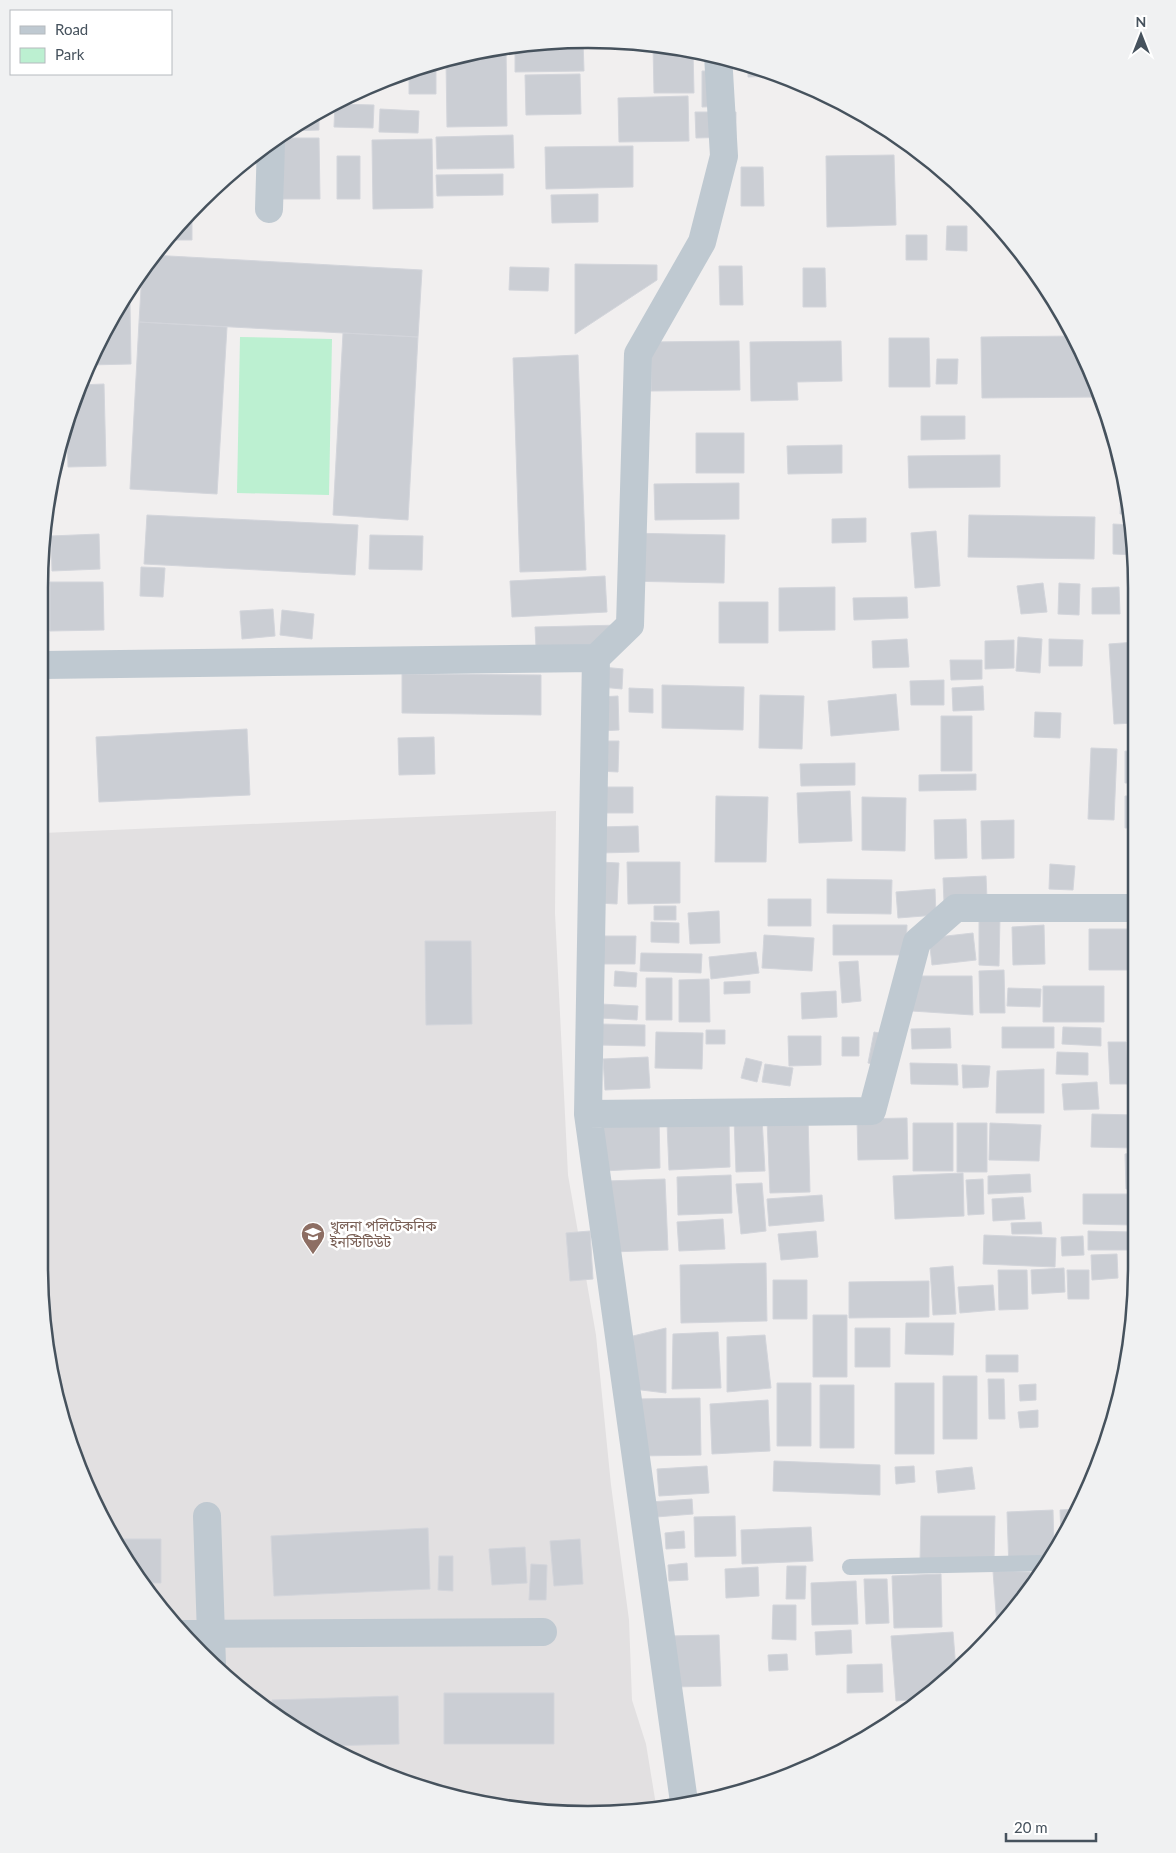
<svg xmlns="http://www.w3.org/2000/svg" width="1176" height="1853" viewBox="0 0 1176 1853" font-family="Lato,'Noto Sans Bengali',sans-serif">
  <rect width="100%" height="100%" fill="#f1efef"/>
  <path fill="#e2e0e1" d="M556 811 555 913 568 1175 596 1335 611 1485 629 1620 632 1700 646 1744 656 1805 587 1814 481 1804 411 1785 314 1741 253 1701 199 1653 131 1570 68 1441 43 1337V833Z"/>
  <path fill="#bcf0d1" d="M240 337 332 339 329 495 237 493Z"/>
  <path fill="#cbced4" stroke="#d3d5db" d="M583 41 584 71 515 72V44Z
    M653 45 693 51 694 93H654Z
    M506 46 507 126 447 127 446 60Z
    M748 64 780 76 748 77Z
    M414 67H436V94H409V69Z
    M702 71H728L729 106 702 107Z
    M580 74 581 114 526 115 525 75Z
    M688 96 689 141 619 142 618 98Z
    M335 104 374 105 373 128 334 127Z
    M380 109 419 111 418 133 379 132Z
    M319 110V130L288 131 314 112Z
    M695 112H736V137L696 138Z
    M513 135 514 168 437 169 436 137Z
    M282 138H319L320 199H283Z
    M432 139 433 208 373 209 372 140Z
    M633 146V187L546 189 545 147Z
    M894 155 896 225 827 227 826 156Z
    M337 156H360V199H337Z
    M741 167H763L764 206H741Z
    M503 174V195L437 196 436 175Z
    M598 194V222L552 223 551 195Z
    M192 211V240H170V235Z
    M947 226H967V251L946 250Z
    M906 235H927V260H906Z
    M151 255 422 270 418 337 139 322 142 272Z
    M575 264 657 265V280L575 334Z
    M719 266H742L743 305H720Z
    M510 267 549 268 548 291 509 290Z
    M803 268H825L826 307H803Z
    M130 304 131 364 88 365 123 305Z
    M139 322 227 327 217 494 130 489Z
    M343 333 418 337 408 520 333 515Z
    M1075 336 1100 397 982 398 981 337Z
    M889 338H929L930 387H889Z
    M739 341 740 390 651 391V342Z
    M841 341 842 381 797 382 798 400 751 401 750 342Z
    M578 355 586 570 520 572 513 358Z
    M937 359H958L957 384H936Z
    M104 384 106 466 68 467 67 429 79 385Z
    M921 416H965V439L921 440Z
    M696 433H744V473H696Z
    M842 445V473L788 474 787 446Z
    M1000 455V487L909 488 908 456Z
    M1122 465 1130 514H1120Z
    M739 483V519L655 520 654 484Z
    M147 515 358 525 355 575 144 564Z
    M969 515 1095 517 1094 559 968 557Z
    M866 518V542L832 543V519Z
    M1113 524 1132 525 1136 555 1113 554Z
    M936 531 940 586 915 588 911 533Z
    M625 533 725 535 724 583 623 581Z
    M99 534 100 569 52 571 51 536Z
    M370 535 423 536 422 570 369 569Z
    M141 567 165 568 163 597 140 596Z
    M605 576 607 612 512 617 510 581Z
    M50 582H103L104 630 50 631Z
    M1043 583 1047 612 1021 614 1017 586Z
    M1059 583 1080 584 1079 615 1058 614Z
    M835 587V630L779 631V588Z
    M1119 587 1120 614H1092V588Z
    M907 597 908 618 854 620 853 598Z
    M719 602H768V643H719Z
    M273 609 275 636 242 639 240 611Z
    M282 610 314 614 312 639 280 635Z
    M622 625V645L536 647 535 627Z
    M1018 637 1042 639 1040 673 1016 671Z
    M907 639 909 667 873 668 872 641Z
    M1049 639 1083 640 1082 666H1049Z
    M1014 640V668L985 669V641Z
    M1136 642 1135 723 1114 724 1109 644Z
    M950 660H982V679L951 680Z
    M602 667 623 669 622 689 601 687Z
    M402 674 541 675V715L402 713Z
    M944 680V705H911L910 681Z
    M662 685 744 687 743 730 662 728Z
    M983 686 984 710 953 711 952 688Z
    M629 688 653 689V713L629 712Z
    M896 694 899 730 831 736 828 701Z
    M760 695 804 696 802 749 759 748Z
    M618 696 619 730 601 731 600 697Z
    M1035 712 1061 713 1060 738 1034 737Z
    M941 716H972V771H941Z
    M247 729 250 795 99 802 96 737Z
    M434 737 435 774 399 775 398 738Z
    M599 741H619L618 772 598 771Z
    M1091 748 1117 749 1114 820 1088 819Z
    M1125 751 1135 752V783H1125Z
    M855 763V785L801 786 800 764Z
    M976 774V790L919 791V775Z
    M605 787H633V813H605Z
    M850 791 852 841 799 843 797 793Z
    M716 796 768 797 766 862H715Z
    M1125 796H1135V828H1125Z
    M862 797 906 798 905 851 862 850Z
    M966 819 967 858 935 859 934 820Z
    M1014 820V858L982 859 981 821Z
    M638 826 639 852 600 853V827Z
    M599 862 619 863 617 904 597 903Z
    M627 862H680V903L628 904Z
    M1050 864 1075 866 1073 890 1049 889Z
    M986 876 987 899 944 902 943 878Z
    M827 879 892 880 891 914 827 913Z
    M935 889 936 915 898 918 896 892Z
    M768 899H811V926H768Z
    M654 906H676V920H654Z
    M719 911 720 943 690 944 688 913Z
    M979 916H1000L999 966 979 965Z
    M651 922 679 923V943L651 942Z
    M833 925H907L906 955H833Z
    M1044 925 1045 964 1013 965 1012 927Z
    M1089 929H1134V970H1089Z
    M973 933 976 960 932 965 929 938Z
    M764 935 814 938 812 971 762 968Z
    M603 936H636L635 964H602Z
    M425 941H471L472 1024 426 1025Z
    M756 952 759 973 711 979 709 957Z
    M641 953 702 954 701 973 640 971Z
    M858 961 861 1001 842 1003 839 962Z
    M1004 970 1005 1013H980L979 971Z
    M615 971 637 973 636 987 614 986Z
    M913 976H972L973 1015 912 1011Z
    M646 978H672V1020H646Z
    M709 979 710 1022H679V980Z
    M750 981V993L724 994V982Z
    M1043 986H1104V1022H1043Z
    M1008 988 1041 989 1040 1007 1007 1006Z
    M836 991 837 1017 802 1019 801 993Z
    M601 1004 638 1006 637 1020 600 1018Z
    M600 1024 645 1025V1046L599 1045Z
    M1002 1027H1054V1048H1002Z
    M1063 1027 1101 1028V1046L1062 1044Z
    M950 1028 951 1048 912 1049 911 1029Z
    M706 1030H725V1044H706Z
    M656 1032 703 1033 702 1069 655 1068Z
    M874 1032 885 1034 879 1065 868 1063Z
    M788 1036H821V1065L789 1066Z
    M842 1037H859V1056H842Z
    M1108 1042H1126L1127 1084H1110Z
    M1057 1052 1088 1053V1075L1056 1074Z
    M648 1057 650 1088 605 1090 603 1059Z
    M746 1058 762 1062 757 1082 741 1078Z
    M910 1063 957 1064 958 1085 911 1084Z
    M765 1064 793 1068 790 1086 762 1082Z
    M962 1065 990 1066 988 1087 963 1088Z
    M1044 1069V1113H996L997 1071Z
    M1097 1082 1099 1109 1064 1110 1062 1084Z
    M1092 1114 1134 1115 1133 1148 1091 1147Z
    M659 1118 660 1168 603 1171 601 1120Z
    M762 1118 765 1171 736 1172 734 1119Z
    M808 1118 810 1192 770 1193 767 1120Z
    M907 1118 908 1159 858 1160 857 1119Z
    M729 1121 730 1167 669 1170 667 1123Z
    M913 1123H953V1171H913Z
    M957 1123H987V1172H957Z
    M990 1123 1041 1125 1039 1161 989 1160Z
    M1133 1153V1189H1126L1125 1154Z
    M963 1173 964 1216 895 1219 893 1176Z
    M1030 1174 1031 1192 988 1194V1176Z
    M731 1175 732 1213 678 1215 677 1177Z
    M665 1179 668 1250 611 1252 607 1181Z
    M983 1179 984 1214 968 1215 966 1180Z
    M762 1183 766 1231 741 1234 736 1184Z
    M1083 1194H1133V1225L1083 1224Z
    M822 1195 824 1221 769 1226 767 1199Z
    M1023 1197 1025 1219 993 1221 992 1199Z
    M723 1219 725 1249 679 1251 677 1222Z
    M1041 1222 1042 1234H1012L1011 1223Z
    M590 1231 593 1279 570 1281 566 1233Z
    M816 1231 818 1257 781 1260 778 1234Z
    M1088 1231 1133 1232V1250H1088Z
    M984 1235 1056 1238 1055 1267 983 1264Z
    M1083 1236 1084 1255 1062 1256 1061 1237Z
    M1117 1254 1118 1278 1092 1280 1091 1255Z
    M766 1263 767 1321 681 1323 680 1265Z
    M953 1266 956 1314 933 1315 930 1268Z
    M1064 1268 1065 1292 1032 1294 1031 1270Z
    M998 1270H1027L1028 1309 999 1310Z
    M1067 1270H1089V1299H1068Z
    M773 1280H807V1319H773Z
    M929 1281V1317L849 1318V1282Z
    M993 1285 995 1310 960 1313 958 1287Z
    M813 1315H847V1377H813Z
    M906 1323H954L953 1355 905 1354Z
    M666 1328V1393L633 1389V1336Z
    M855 1328H890V1367H855Z
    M718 1332 721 1388 672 1389 673 1334Z
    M765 1335 771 1388 727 1392V1337Z
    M986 1355H1018V1372H986Z
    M943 1376H977V1439H943Z
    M988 1379H1004L1005 1419H989Z
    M777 1383H811V1446H777Z
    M895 1383H934V1454H895Z
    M1036 1384V1400L1020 1401 1019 1385Z
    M820 1385H854V1448H820Z
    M700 1398 701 1455 638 1456 637 1399Z
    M768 1400 770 1451 712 1454 710 1404Z
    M1038 1410V1427L1020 1428 1018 1412Z
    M774 1461 880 1465V1495L773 1491Z
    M707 1466 709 1493 659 1496 657 1469Z
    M914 1466 915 1482 896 1484 895 1467Z
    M972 1467 975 1489 938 1493 936 1471Z
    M692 1499 693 1514 656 1517 650 1502Z
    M1076 1509 1061 1535 1060 1510Z
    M1053 1510 1054 1546 1042 1567 1009 1569 1007 1512Z
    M735 1516 736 1556 695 1557 694 1517Z
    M921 1516H995L994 1562 920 1561Z
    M811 1527 813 1561 742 1564 741 1530Z
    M428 1528 430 1589 274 1596 271 1536Z
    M684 1531 685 1548 666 1549 665 1533Z
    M116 1539H161V1583H142L131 1570Z
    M580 1539 583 1584 554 1586 550 1541Z
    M525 1547 527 1583 492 1585 489 1549Z
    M439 1556H453V1591L438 1590Z
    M687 1563 688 1580 669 1581 668 1565Z
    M531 1564 547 1565 546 1600H529Z
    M787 1566H806L805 1599H786Z
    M758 1567 759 1596 726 1598 725 1569Z
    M993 1571 1030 1572 1031 1586 1024 1600 1000 1626H997Z
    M941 1574 942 1627 894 1628 892 1576Z
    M864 1579H887L889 1623 866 1624Z
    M856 1581 858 1624 812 1625 811 1583Z
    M773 1605H796V1640L772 1639Z
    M851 1630 852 1653 816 1655 815 1632Z
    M953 1632 956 1670 921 1699 896 1701 891 1636Z
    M719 1635 721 1686 671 1687 669 1636Z
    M787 1654 788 1670 769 1671 768 1655Z
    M882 1664 883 1692 847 1693V1665Z
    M444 1693H554V1744H444Z
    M398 1696 399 1744 325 1746 273 1713 272 1700Z"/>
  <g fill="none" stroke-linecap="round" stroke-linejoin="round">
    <path stroke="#bfc9d1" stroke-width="16" d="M850 1567 1045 1563"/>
    <path stroke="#bfc9d1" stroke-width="28" d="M269 209 271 143
      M596 658 630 625 638 354 702 242 724 156 718 55
      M43 665 596 658 588 1114 684 1802
      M588 1114 872 1111 917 942 956 908H1134
      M207 1516 212 1664
      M184 1634 543 1632"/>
  </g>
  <defs>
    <g id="university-pin" transform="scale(1.25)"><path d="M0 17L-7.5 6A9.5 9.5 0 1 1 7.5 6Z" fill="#8d6e63" stroke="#fff"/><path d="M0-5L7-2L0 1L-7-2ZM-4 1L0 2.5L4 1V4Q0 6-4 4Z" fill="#fff"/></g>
  </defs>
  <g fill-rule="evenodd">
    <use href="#university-pin" x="313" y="1234"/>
  </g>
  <g text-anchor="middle" stroke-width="5" stroke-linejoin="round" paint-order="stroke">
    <g font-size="14" fill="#785e54" stroke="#fff" text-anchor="start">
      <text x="330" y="1231">খুলনা পলিটেকনিক<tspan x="330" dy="16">ইনস্টিটিউট</tspan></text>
    </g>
  </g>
  <path d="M0 0H1176V1853H0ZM588 48H588A540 540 0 0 1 1128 588V1266A540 540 0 0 1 588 1806H588A540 540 0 0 1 48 1266V588A540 540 0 0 1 588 48Z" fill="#f0f1f2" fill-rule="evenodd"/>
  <path fill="none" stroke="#46525d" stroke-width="2.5" d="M588 48H588A540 540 0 0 1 1128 588V1266A540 540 0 0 1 588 1806H588A540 540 0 0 1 48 1266V588A540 540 0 0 1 588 48Z"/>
  <rect x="10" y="10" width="162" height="65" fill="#ffffff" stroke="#b5babe"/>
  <rect x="20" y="26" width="25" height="8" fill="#bfc9d1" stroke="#b5babe"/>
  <text x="55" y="35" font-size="15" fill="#46525d">Road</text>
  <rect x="20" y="48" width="25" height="15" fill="#bcf0d1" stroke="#b5babe"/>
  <text x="55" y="60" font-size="15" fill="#46525d">Park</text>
  <g transform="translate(1141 35)" stroke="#ffffff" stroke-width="4" paint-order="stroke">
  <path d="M0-4L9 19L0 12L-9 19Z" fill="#46525d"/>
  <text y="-8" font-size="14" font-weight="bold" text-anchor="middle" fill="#46525d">N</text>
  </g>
  <path d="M1006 1833v8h90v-8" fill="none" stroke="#46525d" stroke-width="2.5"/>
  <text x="1014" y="1833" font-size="15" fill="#46525d" stroke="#ffffff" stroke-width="4" paint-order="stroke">20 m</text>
</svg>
